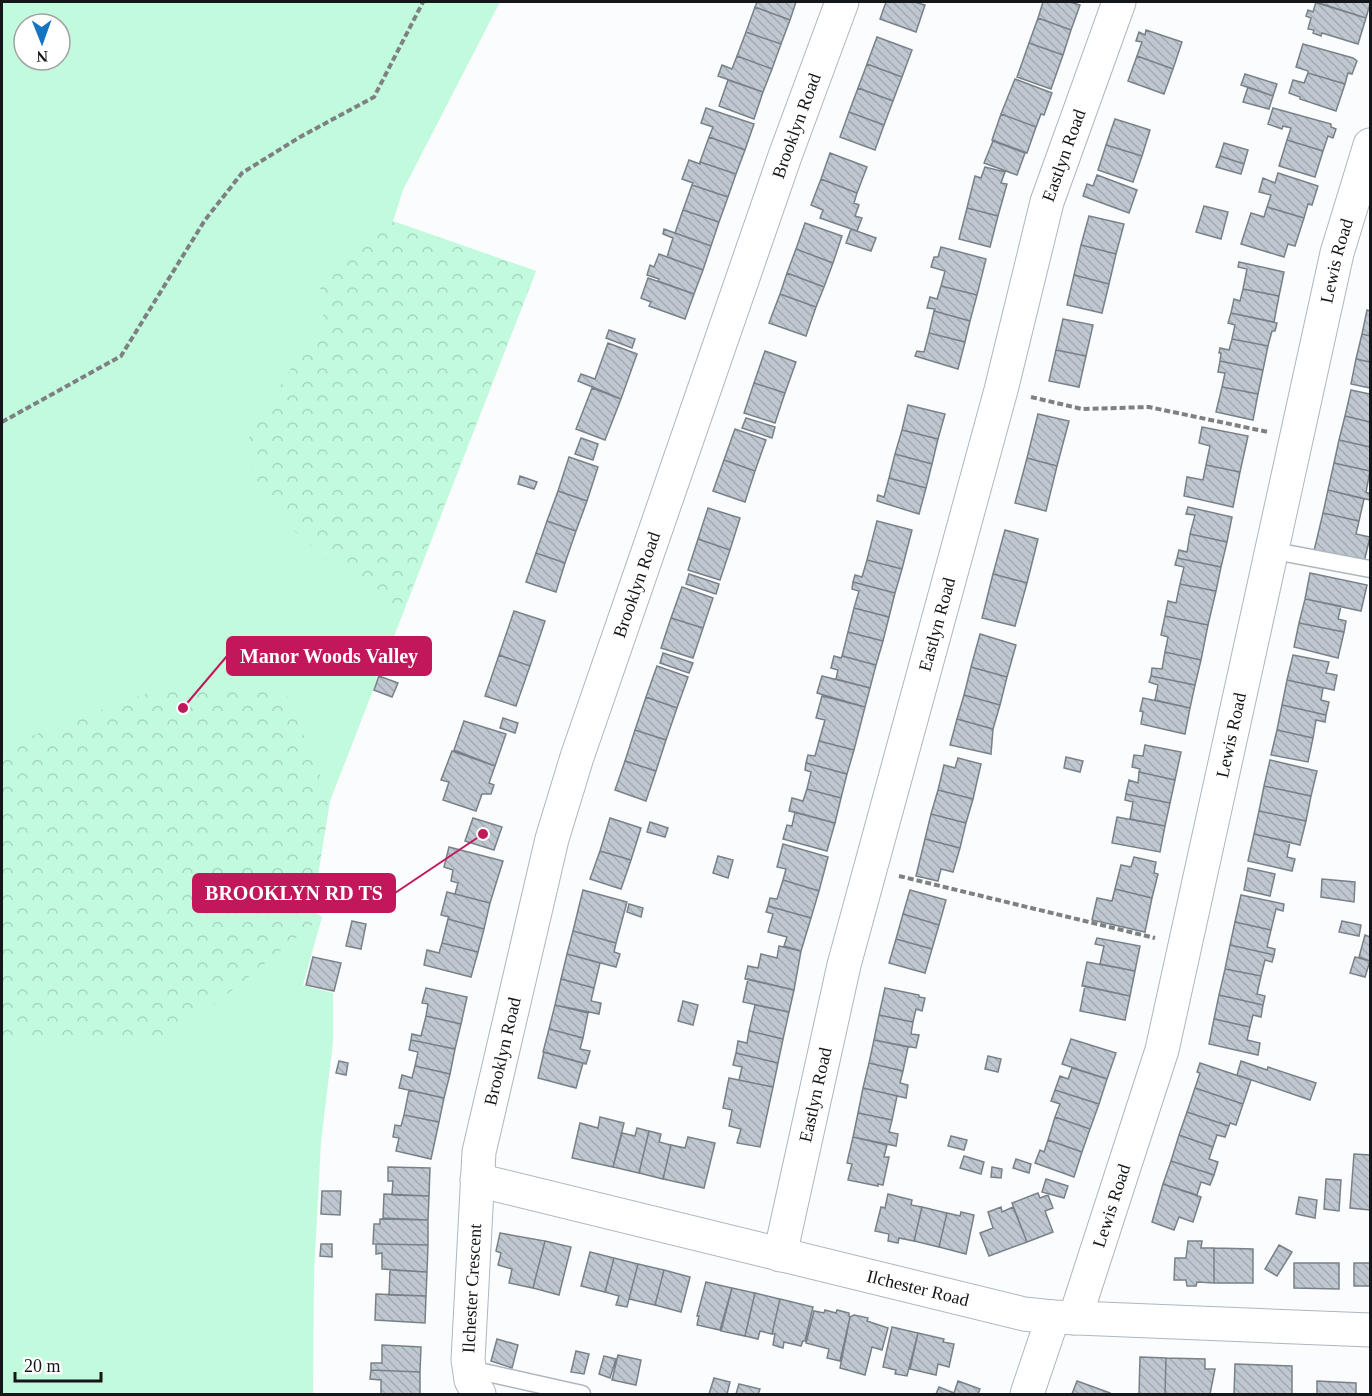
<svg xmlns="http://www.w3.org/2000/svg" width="1372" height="1396" viewBox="0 0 1372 1396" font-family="'Times New Roman',serif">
  <defs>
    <pattern id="forest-crowns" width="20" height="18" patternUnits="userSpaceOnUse" patternTransform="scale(1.5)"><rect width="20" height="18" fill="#c2fade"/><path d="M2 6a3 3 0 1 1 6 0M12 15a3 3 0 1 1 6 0" fill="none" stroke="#a6d6be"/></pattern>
    <pattern id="building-back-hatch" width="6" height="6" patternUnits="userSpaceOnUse" patternTransform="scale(1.5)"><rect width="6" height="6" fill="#bfc8d0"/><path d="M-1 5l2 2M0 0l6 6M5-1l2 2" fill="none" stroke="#a3abb2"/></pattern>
  </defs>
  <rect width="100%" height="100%" fill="#fafcfe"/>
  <path fill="#c2fade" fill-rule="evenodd" d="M2 2H500L403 190 393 221 536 271 330 801 312 911 322 917 303 985 333 993V1042L321 1142 314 1273 313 1394H2ZM24 24H60V60H24Z"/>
  <path fill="url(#forest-crowns)" d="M392 222 536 271 401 615 350 580 292 529 257 489 247 441 324 314 320 286Z
    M247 686 285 690 330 800 312 911 322 917 178 1034 2 1044V742L10 744 164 687Z"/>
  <path fill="url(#building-back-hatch)" stroke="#798188" stroke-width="1.5" d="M757 2H796L790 20 755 7Z
    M886 2H914L925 5 916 32 880 19Z
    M1043 2H1070L1080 5 1071 30 1038 18Z
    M1314 2H1370V4L1366 18Z
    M1316 2 1366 18 1358 44 1322 33 1321 36 1313 33 1314 30 1308 29 1311 18 1306 16 1308 10 1313 12Z
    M755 7 790 20 781 44 746 32Z
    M1038 18 1071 30 1063 55 1029 43Z
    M1146 30 1182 42 1173 69 1137 56 1142 42 1136 41 1139 32 1145 35Z
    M746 32 781 44 772 69 737 56Z
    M877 37 912 50 902 77 867 64Z
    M1029 43 1063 55 1051 89 1017 77Z
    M1303 44 1353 58 1357 61 1352 74 1348 73 1345 84 1308 73V71L1296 67Z
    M737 56 772 69 763 92 718 76 722 65 732 69Z
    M1137 56 1173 69 1164 94 1128 81Z
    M867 64 902 77 893 101 858 88Z
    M1308 73 1345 84 1336 111 1300 99V97L1289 93 1293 80 1304 83Z
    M1245 74 1277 84 1273 96 1241 85Z
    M1015 79 1052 93 1044 115 1041 114 1036 127 1001 114Z
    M728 80 763 92 754 119 719 106Z
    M1248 87 1273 96 1269 109 1243 102Z
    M858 88 893 101 884 125 849 112Z
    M706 108 754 124 745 150 709 137 713 127 701 123Z
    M1273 108 1331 124V127L1336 129 1333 138 1328 136 1323 151 1287 140 1291 128 1283 126 1282 129 1268 124Z
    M849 112 884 125 875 150 840 137Z
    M1001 114 1036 127 1027 153 992 140Z
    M1115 119 1150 130 1142 156 1106 145Z
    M709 137 745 150 736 174 700 162Z
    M1287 140 1323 151 1315 177 1279 166Z
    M993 141 1025 153 1017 175 984 163Z
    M1224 143 1248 150 1244 164 1220 156Z
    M1106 145 1142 156 1133 182 1098 170Z
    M830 153 867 167 857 193 821 179Z
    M1220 156 1244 164 1241 174 1216 167Z
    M689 160 700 164V162L736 174 728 197 692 185 693 183 682 179Z
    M985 167 1005 172 1001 183 1007 184 998 216 967 208 975 176 981 178Z
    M1278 173 1318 186 1312 205 1308 204 1304 218 1267 207 1271 195 1259 192 1263 178 1275 183Z
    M1097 175 1137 190 1129 213 1083 196 1087 184 1093 186Z
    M821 179 857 193 854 203 859 205 855 216 862 218 857 231 820 218 823 210 811 205Z
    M692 185 728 197 719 222 683 210Z
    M1204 206 1228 212 1221 239 1196 232Z
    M1267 207 1304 218 1295 246 1288 244 1284 257 1241 244 1251 213 1264 217Z
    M967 208 998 216 990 247 959 239Z
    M683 210 719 222 711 246 675 233Z
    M1089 216 1124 224 1116 254 1081 245Z
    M805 223 842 236 833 263 796 249Z
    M664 229 711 246 703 270 667 257 673 238 663 234Z
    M851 229 876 238 871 251 846 243Z
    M1081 245 1116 254 1109 284 1074 275Z
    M941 247 986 259 977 295 941 286 945 271 931 267 934 257H938Z
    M796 249 833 263 824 287 787 273Z
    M659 254 703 270 694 294 658 281 659 279 647 275 650 265 654 267Z
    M1239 262 1284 272 1279 296 1243 289 1247 269 1238 267Z
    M787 273 824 287 816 307 780 294Z
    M1074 275 1109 284 1102 313 1067 305Z
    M648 278 694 294 685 319 649 306 651 302 641 298Z
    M941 286 977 295 970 321 934 311 935 309 927 308 930 297 937 299Z
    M1243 289 1279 296 1274 322 1231 313 1234 299 1240 301Z
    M780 294 816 307 806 336 769 323Z
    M1367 310 1370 311V336L1362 334Z
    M934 311 970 321 965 342 929 333Z
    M1231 313 1277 323 1275 331H1272L1268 346 1232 339 1235 325 1228 323Z
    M1063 319 1093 325 1086 356 1056 350Z
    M609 330 635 339 632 348 606 338Z
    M929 333 965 342 958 369 915 356 917 351 924 352Z
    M1362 334 1370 336V362L1356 359Z
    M1232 339 1268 346 1263 370 1220 361 1221 353H1219L1220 348 1229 350Z
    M608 343 637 354 621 399 578 381 581 374 595 379Z
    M1056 350 1086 356 1079 387 1049 381Z
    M765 351 796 362 785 393 754 383Z
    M1356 359 1370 362V388L1351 384Z
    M1220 361 1263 370 1258 394 1222 387 1225 373 1218 372Z
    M754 383 785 393 775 423 744 413Z
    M1222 387 1258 394 1253 420 1216 412Z
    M592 388 621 399 605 440 576 429Z
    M1351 390 1370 394V422L1345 416Z
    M908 405 945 414 938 439 902 430Z
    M1038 414 1069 421 1057 466 1027 458Z
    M1345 416 1370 422V447L1339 440Z
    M746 418 775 427 772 438 742 428Z
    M1202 427 1248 436 1240 472 1206 465 1210 446 1199 443Z
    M735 429 766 440 755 471 724 460Z
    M902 430 938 439 932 464 895 454Z
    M581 438 598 444 593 460 575 454Z
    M1339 440 1370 447V471L1334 463Z
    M895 454 932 464 926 488 889 478Z
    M569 457 598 467 587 501 558 491Z
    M1027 458 1057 466 1046 511 1015 503Z
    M724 460 755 471 745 502 713 491Z
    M1334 463 1370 471 1366 492 1370 494V500L1328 490Z
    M1206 465 1240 472 1233 507 1184 496 1187 477 1203 480Z
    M520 476 537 482 534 489 518 484Z
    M889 478 926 488 919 514 877 501 878 495 884 497Z
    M1328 490 1364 499 1359 521 1323 513Z
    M558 491 587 501 576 531 547 521Z
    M1188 507 1232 517 1227 542 1190 534 1195 515 1186 514Z
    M708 508 740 518 730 550 698 539Z
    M1323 513 1359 521 1356 534 1370 537 1364 562 1314 551Z
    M547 521 576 531 565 563 536 553Z
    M877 521 912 530 902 569 867 560Z
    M1005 530 1038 539 1027 583 993 574Z
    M1190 534 1227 542 1221 567 1177 558 1179 550 1187 552Z
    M698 539 730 550 720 580 688 570Z
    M536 553 565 563 556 592 526 582Z
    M1177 558 1221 567 1216 591 1180 584 1184 567 1175 565Z
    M867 560 902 569 895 593 853 582 855 575 862 577Z
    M1310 573 1367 585 1361 611 1305 599Z
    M689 574 719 584 716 594 686 584Z
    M993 574 1027 583 1015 626 982 618Z
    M853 582 895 593 889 617 854 608 859 591 852 589Z
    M1180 584 1216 591 1208 625 1165 616 1168 601 1176 603Z
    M682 587 713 598 703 628 671 618Z
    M1305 599 1341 606 1338 619 1346 621 1344 632 1299 623Z
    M854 608 889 617 883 641 848 632Z
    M514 611 545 621 530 666 499 655Z
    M1165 616 1208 625 1201 660 1165 652 1168 637 1161 635Z
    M671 618 703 628 693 658 661 648Z
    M1299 623 1344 632 1338 658 1294 647Z
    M848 632 883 641 876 665 842 656Z
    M980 634 1016 645 1007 677 971 667Z
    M1165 652 1201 660 1195 685 1151 676 1152 668 1162 669Z
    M663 653 693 663 689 673 660 663Z
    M499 655 530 666 516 706 485 696Z
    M1293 655 1329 662 1326 673 1337 675 1334 690 1287 680Z
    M834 656 841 658 842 656 876 665 870 688 836 679 838 670 831 668Z
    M657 666 688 677 677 708 646 697Z
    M971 667 1007 677 1000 705 964 695Z
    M379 676 398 683 392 697 374 690Z
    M822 676 870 688 865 707 817 693Z
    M1151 676 1195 685 1190 708 1155 700 1158 685 1149 682Z
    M1287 680 1323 688 1321 700 1329 702 1326 715 1282 705Z
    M964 695 1000 705 993 729 957 719Z
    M822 696 865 707 854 750 819 741 825 720 816 718Z
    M646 697 677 708 666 740 635 730Z
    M1143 698 1190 708 1185 734 1141 724 1143 712 1140 711Z
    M1282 705 1326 715 1325 722 1316 720 1313 738 1277 730Z
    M503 718 518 723 515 733 500 728Z
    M957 719 993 729 991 754 950 745Z
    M464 721 506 734 495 766 454 750Z
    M635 730 666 740 656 771 625 761Z
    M1277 730 1313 738 1308 762 1271 755Z
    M819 741 854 750 847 774 806 763 808 755 815 756Z
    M1145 745 1181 752 1175 780 1139 772 1140 769 1132 767 1134 755 1143 756Z
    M452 751 495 766 489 783 494 785 491 794H482L476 811 443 800 449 782 441 780Z
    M1066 757 1083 761 1080 772 1064 768Z
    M958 758 981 764 973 799 938 790 944 765 955 768Z
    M1270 760 1317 771 1311 796 1264 786Z
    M625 761 656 771 646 801 615 790Z
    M806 763 847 774 841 798 807 789 811 772 805 770Z
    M1139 772 1175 780 1170 803 1126 794 1129 780 1138 783Z
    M1264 786 1311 796 1306 821 1259 811Z
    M807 789 841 798 835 823 789 811 792 798 803 801Z
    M938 790 973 799 966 823 931 814Z
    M1126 794 1170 803 1165 826 1130 819 1133 802 1125 800Z
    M1259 811 1306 821 1300 845 1254 834Z
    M795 812 835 823 827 851 783 839 787 825 792 826Z
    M931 814 966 823 960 848 925 839Z
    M1117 817 1165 826 1160 852 1112 843Z
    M473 818 502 827 494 850 465 841Z
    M610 818 641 828 631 860 600 851Z
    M650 822 668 828 665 837 647 832Z
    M1254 834 1290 842 1287 857 1295 859 1292 871 1248 861Z
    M925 839 960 848 953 872 941 869 938 881 916 876Z
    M783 844 828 857 819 891 783 880 786 869 777 867Z
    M449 847 503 861 490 903 455 894 458 883 451 881 453 870 444 867Z
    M600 851 631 860 621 889 590 879Z
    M718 856 733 860 728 878 713 873Z
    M1134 857 1156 862 1154 873 1158 874 1152 898 1115 889 1121 865 1131 867Z
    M1248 868 1275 874 1270 896 1244 890Z
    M1322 879 1355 882 1354 902 1321 897Z
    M783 880 819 891 811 918 768 906 770 898 777 899Z
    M1115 889 1152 898 1145 932 1092 920 1097 898 1112 901Z
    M583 890 627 902 616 943 573 931Z
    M910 890 946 900 939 925 903 914Z
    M447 892 490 903 484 929 448 919 449 917 441 915Z
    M1241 895 1284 904 1283 911 1276 909 1271 930 1235 922Z
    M629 904 643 908 641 917 627 912Z
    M768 906 811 918 801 951 784 946 787 937 768 932 773 914 766 912Z
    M903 914 939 925 932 949 896 939Z
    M448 919 484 929 478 952 442 943Z
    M352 921 366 924 361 949 346 946Z
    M1342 921 1361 925 1359 936 1339 932Z
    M1235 922 1271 930 1267 947 1275 949 1274 955 1230 945Z
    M573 931 616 943 614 952 620 954 616 967 567 954Z
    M1365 935 1370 937V961L1359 957Z
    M1097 938 1140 946 1135 971 1100 964 1104 946 1095 944Z
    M896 939 932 949 925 973 889 963Z
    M442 943 478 952 471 977 424 965 427 950 439 953Z
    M1230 945 1274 955 1272 962 1265 960 1261 976 1225 969Z
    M779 946 801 951 794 990 745 979 748 966 758 968 761 954 777 958Z
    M567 954 600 963 594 988 561 979Z
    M313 957 341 963 334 991 306 985Z
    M1355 957 1370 961 1365 977 1350 973Z
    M1087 962 1135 971 1130 996 1082 986Z
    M1225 969 1261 976 1257 994 1265 996 1263 1005 1219 995Z
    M561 979 594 988 591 1001 601 1003 599 1014 555 1005Z
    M748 979 794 990 789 1012 743 1002Z
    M1085 986 1130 996 1125 1020 1080 1011Z
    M426 988 467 997 461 1024 426 1016 428 1004 422 1003Z
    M885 988 919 995V997L925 998 922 1011 916 1009 913 1022 879 1015Z
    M1219 995 1263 1005 1261 1017 1253 1015 1250 1027 1214 1019Z
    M683 1001 698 1005 693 1025 678 1021Z
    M555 1005 588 1013 583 1038 549 1029Z
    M755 1005 789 1012 783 1039 749 1031Z
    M879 1015 913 1022 911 1034 919 1035 916 1048 874 1040Z
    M426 1016 461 1024 455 1049 411 1040 412 1034 421 1036Z
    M1214 1019 1250 1027 1247 1040 1260 1043 1258 1055 1209 1044Z
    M549 1029 583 1038 580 1049 590 1051 586 1064 543 1052Z
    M749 1031 783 1039 778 1063 736 1053 738 1041 747 1043Z
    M1071 1039 1116 1053 1107 1079 1062 1064Z
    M411 1040 455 1049 450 1074 415 1066 418 1052 409 1050Z
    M874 1040 908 1047 903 1071 869 1063Z
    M544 1052 583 1063 576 1088 538 1078Z
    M736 1053 778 1063 773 1087 739 1080 742 1067 733 1065Z
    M988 1056 1001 1059 998 1072 985 1069Z
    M339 1061 348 1063 346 1075 336 1073Z
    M1241 1061 1267 1070 1268 1067 1316 1083 1310 1100 1237 1075Z
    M869 1063 903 1071 900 1083 908 1085 906 1098 863 1088Z
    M1200 1063 1251 1080 1243 1104 1195 1088 1200 1073 1197 1072Z
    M415 1066 450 1074 444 1098 399 1088 402 1075 412 1078Z
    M1072 1068 1107 1079 1099 1104 1055 1090 1060 1076 1068 1079Z
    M729 1078 773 1087 760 1147 737 1143 741 1129 729 1126 732 1110 723 1108Z
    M863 1088 897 1096 892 1120 858 1113Z
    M1195 1088 1243 1104 1236 1125 1230 1123 1229 1126 1187 1112Z
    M409 1090 444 1098 439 1122 404 1115Z
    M1055 1090 1099 1104 1090 1129 1055 1117 1060 1104 1051 1101Z
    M1187 1112 1229 1126 1225 1137 1217 1135 1213 1147 1179 1135Z
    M858 1113 892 1120 889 1132 898 1134 896 1146 853 1137Z
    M404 1115 439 1122 431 1159 396 1151 399 1138 393 1137 395 1125 401 1126Z
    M600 1117 624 1123 613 1167 572 1158 580 1123 598 1128Z
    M1055 1117 1090 1129 1082 1152 1048 1140Z
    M637 1128 649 1131 639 1173 613 1167 622 1133 635 1136Z
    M649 1131 661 1134 659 1142 671 1145 663 1179 639 1173Z
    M1179 1135 1213 1147 1209 1159 1218 1162 1214 1175 1171 1161Z
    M951 1136 967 1140 964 1150 948 1146Z
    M688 1137 715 1143 704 1188 663 1179 671 1145 685 1148Z
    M853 1137 887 1145 884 1157H889L883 1185 878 1184V1186L848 1180 852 1164 847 1163Z
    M1048 1140 1082 1152 1074 1177 1035 1163 1040 1150 1044 1152Z
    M1354 1154 1370 1155V1210L1350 1208Z
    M964 1156 984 1162 981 1174 960 1168Z
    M1016 1159 1031 1164 1029 1173 1013 1168Z
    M1171 1161 1214 1175 1210 1185 1201 1182 1197 1195 1163 1184Z
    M388 1167 430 1168 429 1196 392 1195 393 1181H388Z
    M992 1167 1002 1169 1001 1178 991 1177Z
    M1046 1179 1068 1186 1064 1198 1042 1192Z
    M1326 1179 1341 1180 1339 1211 1324 1209Z
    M1163 1184 1201 1197 1193 1222 1179 1217 1174 1230 1152 1222Z
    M322 1191H341L340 1215 321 1214Z
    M1038 1193 1040 1198 1048 1195 1053 1208 1045 1211 1053 1232 1027 1242 1012 1203Z
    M384 1194 429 1196 428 1220 383 1218Z
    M888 1194 912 1200 911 1205 922 1207 914 1241 899 1238 898 1243 888 1241 889 1234 875 1231 881 1207 885 1208Z
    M1299 1197 1317 1200 1315 1218 1296 1214Z
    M922 1207 947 1213 939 1247 914 1241Z
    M1001 1207 1002 1212 1013 1207 1027 1242 989 1256 980 1233 993 1228 988 1212Z
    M961 1212 974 1215 966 1254 939 1247 947 1213 960 1216Z
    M380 1219 428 1220V1245L373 1244 374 1224H380Z
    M500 1233 545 1241 533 1288 509 1283 512 1269 498 1265 501 1253 496 1251Z
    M545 1241 571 1247 559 1295 533 1288Z
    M1188 1241H1202L1201 1248H1214V1283L1197 1282 1196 1286H1187L1186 1280H1174L1175 1258H1186Z
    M321 1244H332V1257L320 1256Z
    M376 1244 428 1245 427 1272 382 1269V1253L376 1254Z
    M1279 1245 1292 1252 1277 1276 1265 1269Z
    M1214 1248 1253 1249V1283H1214Z
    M590 1252 614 1258 605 1292 581 1286Z
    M614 1258 638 1264 627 1307 616 1305 619 1296 605 1292Z
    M1294 1263H1339V1289L1294 1288Z
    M1354 1263H1370V1286H1354Z
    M638 1264 664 1270 655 1305 629 1299Z
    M390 1270 427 1272 426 1296 389 1295Z
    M664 1270 690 1277 681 1312 655 1305Z
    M706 1282 732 1288 720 1330 697 1325 699 1316H697Z
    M732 1288 755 1293 745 1336 721 1331Z
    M755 1293 780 1299 772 1334 760 1331 758 1339 745 1336Z
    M376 1294 426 1296 425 1323 375 1320Z
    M780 1299 813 1307 805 1341H803L801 1346 784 1342 783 1348 773 1345 775 1334H772Z
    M825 1310 836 1313 837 1310 849 1313V1316L850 1317 840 1361 827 1358 829 1349 806 1343 814 1311 824 1313Z
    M854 1315 868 1318 867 1321 888 1328 882 1350 872 1347 865 1375 840 1368 850 1317Z
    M892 1327 918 1333 907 1376 895 1374 896 1370 883 1367Z
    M918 1333 944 1339 943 1342 954 1344 949 1367 938 1364 936 1375 910 1369Z
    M497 1339 518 1345 512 1368 491 1361Z
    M382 1345 421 1347 420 1372 371 1370V1363H382Z
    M576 1351 589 1354 584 1374 571 1372Z
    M618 1355 641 1360 636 1385 612 1380Z
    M604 1356 616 1359 610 1378 599 1374Z
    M1140 1357 1166 1358 1165 1394H1139Z
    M1166 1358 1205 1359V1369H1215L1210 1394H1165Z
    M1235 1364 1292 1366V1394H1234Z
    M371 1370 420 1372V1394H381V1380L370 1379Z
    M714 1378 730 1382 727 1394H709Z
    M958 1381 980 1389 978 1394H936L939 1387 954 1393Z
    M1077 1381 1110 1393 1111 1394H1072Z
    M1317 1381 1356 1383V1394H1317Z
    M739 1384 760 1389 758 1394H736Z"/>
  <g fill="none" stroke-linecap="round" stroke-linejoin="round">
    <g stroke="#aeb7bf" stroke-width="19">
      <path id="service" d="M1270 550 1370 569
        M470 1369 582 1394"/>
    </g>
    <g stroke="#aeb7bf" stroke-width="35">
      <g id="minor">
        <path id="s1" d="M477 1180 1024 1314 1053 1317 1370 1330"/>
        <path id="s2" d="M780 1255 844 965 1001 390 1047 202 1119 2"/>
        <path id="s3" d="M1075 1318 1162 1050 1337 253 1370 145"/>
        <path id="s4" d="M479 1394 471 1380 468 1360 479 1152 552 839 577 757 785 156 842 2"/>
        <path d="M1027 1394 1053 1317"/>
      </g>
    </g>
    <path stroke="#7e8082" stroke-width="4" stroke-dasharray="6 3" stroke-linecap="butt" d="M1031 397 1082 409 1149 407 1268 432
      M2 422 121 356 205 220 242 173 300 137 374 97 423 2
      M899 876 1155 938"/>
    <use href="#service" stroke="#fff" stroke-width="16"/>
    <use href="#minor" stroke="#fff" stroke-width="33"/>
  </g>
  <g text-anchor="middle" stroke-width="6" stroke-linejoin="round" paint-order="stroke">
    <g font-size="18" fill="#141719" stroke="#fff">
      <text dy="6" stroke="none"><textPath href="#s4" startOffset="1320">Brooklyn Road</textPath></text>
      <text dy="6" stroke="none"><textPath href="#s2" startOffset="1136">Eastlyn Road</textPath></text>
      <text dy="6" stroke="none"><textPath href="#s3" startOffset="1090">Lewis Road</textPath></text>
      <text dy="6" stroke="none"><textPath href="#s4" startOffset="834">Brooklyn Road</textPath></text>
      <text dy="6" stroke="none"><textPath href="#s2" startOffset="650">Eastlyn Road</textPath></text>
      <text dy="6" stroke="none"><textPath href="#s3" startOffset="604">Lewis Road</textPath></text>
      <text dy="6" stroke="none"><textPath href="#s4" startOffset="348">Brooklyn Road</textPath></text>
      <text dy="6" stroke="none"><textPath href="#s2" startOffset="164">Eastlyn Road</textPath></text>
      <text dy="6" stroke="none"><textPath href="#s3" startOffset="118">Lewis Road</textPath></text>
      <text dy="6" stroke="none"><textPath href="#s4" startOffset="108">Ilchester Crescent</textPath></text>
      <text dy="6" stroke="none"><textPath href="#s1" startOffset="454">Ilchester Road</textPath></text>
    </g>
  </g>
  <path fill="none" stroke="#c2185b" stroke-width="2" d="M183 708L227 656M483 834L395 893"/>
  <g fill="#c2185b" stroke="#fff" stroke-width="2">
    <circle cx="183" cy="708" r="6"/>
    <circle cx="483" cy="834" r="6"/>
  </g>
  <g fill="#c2185b" stroke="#c2185b" stroke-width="2">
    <rect x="227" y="637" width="204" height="38" rx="6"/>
    <rect x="193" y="874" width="202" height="38" rx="6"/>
  </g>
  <g font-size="20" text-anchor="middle" font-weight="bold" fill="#fff">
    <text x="329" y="663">Manor Woods Valley</text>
    <text x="294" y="900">BROOKLYN RD TS</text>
  </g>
  <rect width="1372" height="1396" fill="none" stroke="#141719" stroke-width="6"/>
  <g transform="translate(42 42) rotate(179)"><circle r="28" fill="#ffffff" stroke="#a1a2a3" stroke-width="1.5"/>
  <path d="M0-4.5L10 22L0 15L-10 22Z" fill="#1575c1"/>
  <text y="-9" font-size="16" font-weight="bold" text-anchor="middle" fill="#141719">N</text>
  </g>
  <path d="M15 1372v9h86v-9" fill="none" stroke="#141719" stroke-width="3"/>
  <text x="24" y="1372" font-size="18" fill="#141719" stroke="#ffffff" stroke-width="4.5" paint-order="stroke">20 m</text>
</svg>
